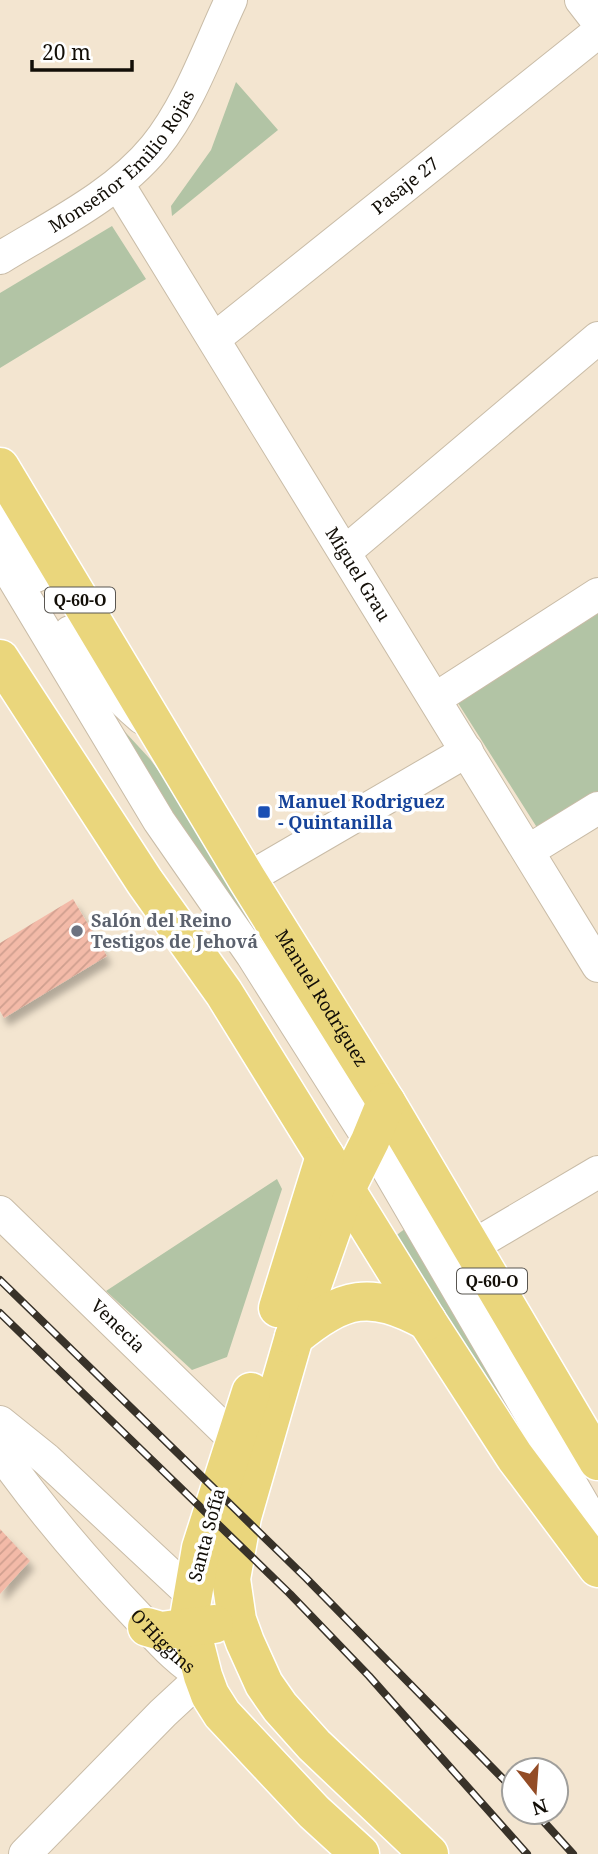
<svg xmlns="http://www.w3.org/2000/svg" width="598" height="1854" viewBox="0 0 598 1854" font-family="'Noto Serif',serif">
  <defs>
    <pattern id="building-hatch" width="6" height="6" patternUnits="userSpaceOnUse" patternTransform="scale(1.75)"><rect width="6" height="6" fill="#f3baa8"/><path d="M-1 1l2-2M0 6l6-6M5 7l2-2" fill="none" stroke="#cf9f8f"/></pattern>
    <filter id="shadow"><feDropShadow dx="4.5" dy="8" stdDeviation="3.5" flood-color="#0004"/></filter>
  </defs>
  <rect width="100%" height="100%" fill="#f3e5d0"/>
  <path fill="#b2c4a5" d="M236 82 278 130 172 216 171 206 211 150Z
    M112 226 146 279 0 368V293Z
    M598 585V801L543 837 444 681Z
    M103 708 150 759 177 796 327 1043V1050Z
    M277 1179 282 1189 227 1357 192 1370 106 1291Z
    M406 1228 546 1469 531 1454 394 1237Z"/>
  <path fill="url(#building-hatch)" filter="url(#shadow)" d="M73 899 107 956 4 1018 0 1011V943Z
    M0 1529 30 1561 0 1594Z"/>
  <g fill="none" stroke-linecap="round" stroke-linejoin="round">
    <g stroke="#c9bca7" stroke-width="34">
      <g id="minor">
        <path d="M581 0 598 22"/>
        <path id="s1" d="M118 184 598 966"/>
        <path id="s2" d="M0 258C52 226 116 195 155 147 189 105 208 49 231 0"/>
        <path id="s3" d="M214 339 598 32"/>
        <path d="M0 516 36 576"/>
        <path d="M345 552 598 338"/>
        <path d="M0 556 159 821 252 955 387 1168 598 1530"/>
        <path d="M70 632C90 666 112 693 142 718"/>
        <path d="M435 699 598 594"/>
        <path d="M528 851 598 808"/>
        <path d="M247 879 467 751"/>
        <path id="s4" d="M0 1212 236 1441"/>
        <path d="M471 1247 598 1172"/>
        <path d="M0 1422 46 1459 191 1594"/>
        <path id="s5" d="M0 1452C42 1511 89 1566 139 1618 159 1639 178 1662 203 1676L163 1713 25 1854"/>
      </g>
    </g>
    <g stroke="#fff" stroke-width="41">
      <g id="major">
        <path id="s6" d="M0 467 247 879 386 1102 598 1461"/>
        <path d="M0 659 145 882 224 993 427 1321 515 1457 598 1568"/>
        <path d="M386 1102 370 1141 346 1189 294 1337 242 1517 231 1579 237 1620 245 1642 264 1684 280 1707 314 1745 429 1854"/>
        <path d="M278 1308 325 1156"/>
        <path d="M294 1337C344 1296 370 1290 427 1321"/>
        <path d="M251 1392 201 1548 190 1612 191 1629 203 1676 210 1695 222 1714 314 1812 360 1854"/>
        <path d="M147 1627 161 1631 214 1624"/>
      </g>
    </g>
    <use href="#minor" stroke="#fff" stroke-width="32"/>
    <use href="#major" stroke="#ead67c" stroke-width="38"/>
    <g stroke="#383229" stroke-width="8">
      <path id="rail" d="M0 1280 306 1578 514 1790
        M0 1313 290 1594 369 1676 527 1854
        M535 1812 573 1854"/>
    </g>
    <use href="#rail" stroke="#fff" stroke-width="5" stroke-dasharray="16" stroke-linecap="butt"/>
  </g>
  <rect fill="#1a4fb4" stroke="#fff" stroke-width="2.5" x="257" y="805" width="14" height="14" rx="3.5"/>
  <circle fill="#6b7280" stroke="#fff" stroke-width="2.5" cx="77" cy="931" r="7"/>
  <g text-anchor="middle" stroke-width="7" stroke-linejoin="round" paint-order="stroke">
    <g fill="#fff" stroke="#595651" stroke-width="2">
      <rect x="45" y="587.5" width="70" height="25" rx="5"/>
      <rect x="457" y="1268.5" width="70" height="25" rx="5"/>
    </g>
    <g font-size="16" font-weight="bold" fill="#120e07">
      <text x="80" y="606">Q-60-O</text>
      <text x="492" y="1287">Q-60-O</text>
    </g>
    <g font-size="18" fill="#120e07" stroke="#fff">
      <text dy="6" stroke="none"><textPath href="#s2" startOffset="158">Monseñor Emilio Rojas</textPath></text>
      <text dy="6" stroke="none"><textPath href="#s3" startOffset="245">Pasaje 27</textPath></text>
      <text dy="6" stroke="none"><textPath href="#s1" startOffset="458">Miguel Grau</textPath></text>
      <text dy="6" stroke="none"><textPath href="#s6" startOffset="621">Manuel Rodríguez</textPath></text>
      <text dy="6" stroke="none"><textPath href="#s4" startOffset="164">Venecia</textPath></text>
      <text transform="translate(207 1535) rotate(-75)" y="6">Santa Sofía</text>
      <text dy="6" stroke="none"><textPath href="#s5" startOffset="250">O'Higgins</textPath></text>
    </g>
    <g font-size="18" font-weight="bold" fill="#164399" stroke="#fff" text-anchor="start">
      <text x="278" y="808">Manuel Rodriguez<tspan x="278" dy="21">- Quintanilla</tspan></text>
    </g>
    <g font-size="18" font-weight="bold" fill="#5b616d" stroke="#fff" text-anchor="start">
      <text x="91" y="927">Salón del Reino<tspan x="91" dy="21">Testigos de Jehová</tspan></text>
    </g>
  </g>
  <g transform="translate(535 1791) rotate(163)"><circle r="33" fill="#ffffff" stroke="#a09f9c" stroke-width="2"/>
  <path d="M0-5L12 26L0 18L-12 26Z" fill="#934c26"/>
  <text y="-10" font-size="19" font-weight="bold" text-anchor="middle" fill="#120e07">N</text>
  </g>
  <path d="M32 60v10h100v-10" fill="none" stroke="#120e07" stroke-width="3.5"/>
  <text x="42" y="60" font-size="21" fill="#120e07" stroke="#ffffff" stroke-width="5" paint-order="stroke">20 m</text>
</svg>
